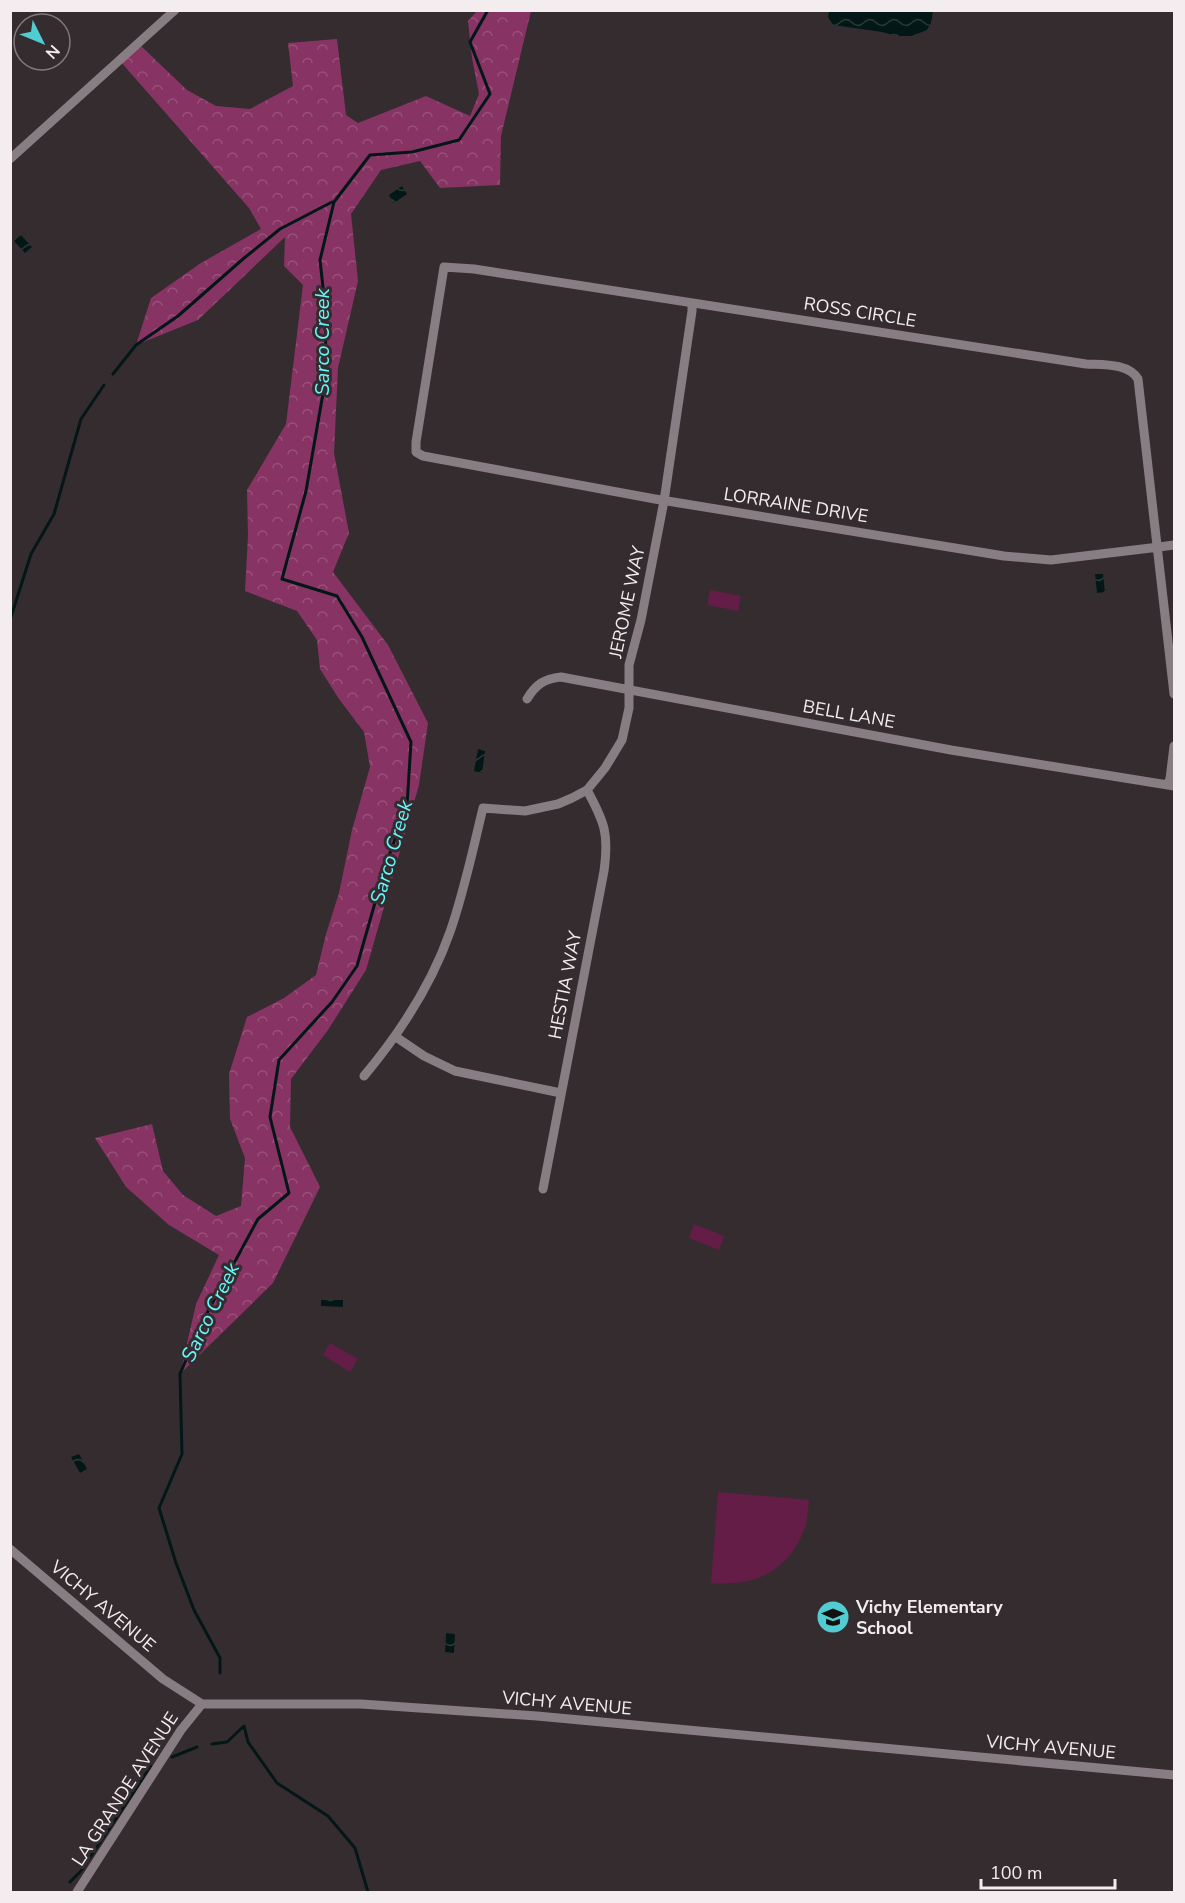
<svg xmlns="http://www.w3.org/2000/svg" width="1185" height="1903" viewBox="0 0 1185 1903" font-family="'Nunito Sans',sans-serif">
  <defs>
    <pattern id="forest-crowns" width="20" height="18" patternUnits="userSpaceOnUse" patternTransform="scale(1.5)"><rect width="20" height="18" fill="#873363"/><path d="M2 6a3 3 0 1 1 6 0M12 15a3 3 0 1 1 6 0" fill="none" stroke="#98517a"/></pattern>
    <pattern id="water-waves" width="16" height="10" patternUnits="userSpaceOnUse" patternTransform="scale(1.5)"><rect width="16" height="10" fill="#041717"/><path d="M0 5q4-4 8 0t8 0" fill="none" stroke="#293939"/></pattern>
  </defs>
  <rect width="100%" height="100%" fill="#352c30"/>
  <path fill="#631d46" d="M710 590 741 596 738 611 707 605Z
    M694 1224 724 1236 719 1250 689 1238Z
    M330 1343 358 1359 350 1372 323 1355Z
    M718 1492 809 1500C808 1509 808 1520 805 1528 788 1572 755 1587 711 1583Z"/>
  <path fill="url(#forest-crowns)" d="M477 11H531L501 136 500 185 440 188 420 161 381 170 351 214 358 281 338 368 334 453 349 533 333 572 388 645 428 723 419 785 366 970 328 1030 291 1079 290 1127 320 1187 273 1283 180 1374 196 1304 219 1255 169 1225 126 1187 95 1138 152 1124 163 1171 183 1195 216 1216 241 1206 245 1158 230 1119 229 1074 247 1017 284 998 316 975 326 934 339 893 352 830 370 767 364 732 339 699 320 669 317 640 297 611 245 591 248 536 247 490 286 424 303 285 284 266 285 237 198 320 136 345 151 298 201 263 261 229 249 208 120 61 139 44 187 90 216 106 250 109 293 86 288 43 337 39 346 115 358 123 426 96 470 116 479 94 472 58 468 21Z"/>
  <path fill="url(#water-waves)" d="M829 11V10L933 11 931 23 927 30 912 36H896L882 32 833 25 828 17Z
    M402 186 407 194 394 203 389 195Z
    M21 235 32 247 25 253 14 241Z
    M1095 574H1103L1105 592 1097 593Z
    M478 749 485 751 482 773 474 771Z
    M321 1300H343V1307L321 1306Z
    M79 1454 87 1469 80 1473 71 1457Z
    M446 1633 455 1634 454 1653 445 1652Z"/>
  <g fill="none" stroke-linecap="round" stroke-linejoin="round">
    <path stroke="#041717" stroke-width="3" d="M113 374 136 345 178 316 243 259 280 229 332 202
      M10 620 31 554 54 514 81 419 104 385
      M220 1673V1658L194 1610 176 1563 159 1508 182 1454 180 1374 201 1324 258 1219 289 1193 270 1117 279 1060 332 1002 357 966 386 864 407 806 411 742 362 637 337 596 282 579 306 491 325 382 326 315 320 260 334 202 370 155 412 152 459 140 490 94 470 42 488 10
      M212 1744 227 1742 244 1726 248 1742 277 1783 328 1816 355 1848 368 1892
      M172 1757 197 1747
      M70 1882 81 1871 151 1766"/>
    <path stroke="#887d82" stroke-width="9" d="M10 159 175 10
      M1174 545 1159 547 1051 560 1004 556 655 499 423 456 416 452V442L444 267 474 269 1086 364C1103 365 1128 363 1138 379L1174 694
      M527 699C536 684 544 679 561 677L951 750 1174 786
      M1167 785 1170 779 1174 746
      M396 1037 424 1056 455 1071 561 1093
      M364 1076C400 1033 431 986 450 932 464 892 473 849 483 808L525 811 558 804 572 798 587 790 605 768 622 740 629 708V665L641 620 664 501 692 311V303
      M543 1189 604 871C609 834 605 823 587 790
      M10 1549 163 1679 202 1704H361L537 1716 1174 1775
      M77 1892 181 1730 202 1704"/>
  </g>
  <defs>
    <g id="school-disc" transform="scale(1.725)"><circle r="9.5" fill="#52ccd0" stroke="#352c30"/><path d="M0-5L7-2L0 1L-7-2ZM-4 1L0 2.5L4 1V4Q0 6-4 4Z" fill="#111"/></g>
  </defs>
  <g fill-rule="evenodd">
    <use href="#school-disc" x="833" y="1617"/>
  </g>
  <g text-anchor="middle" stroke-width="6" stroke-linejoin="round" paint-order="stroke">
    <g font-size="18" fill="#f3edef" stroke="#352c30">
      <text transform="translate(860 312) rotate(9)" y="6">ROSS CIRCLE</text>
      <text transform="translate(796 505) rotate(9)" y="6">LORRAINE DRIVE</text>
      <text transform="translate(627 602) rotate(-78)" y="6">JEROME WAY</text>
      <text transform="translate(849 714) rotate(10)" y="6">BELL LANE</text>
      <text transform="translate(565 985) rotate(-79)" y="6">HESTIA WAY</text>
      <text transform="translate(103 1606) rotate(40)" y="6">VICHY AVENUE</text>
      <text transform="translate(567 1703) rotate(5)" y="6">VICHY AVENUE</text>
      <text transform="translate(1051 1747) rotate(5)" y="6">VICHY AVENUE</text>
      <text transform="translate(125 1789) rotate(-57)" y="6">LA GRANDE AVENUE</text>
    </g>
    <g font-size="18" font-weight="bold" fill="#f3edef" stroke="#352c30" text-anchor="start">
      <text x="856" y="1613">Vichy Elementary<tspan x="856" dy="21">School</tspan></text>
    </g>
    <g font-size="20" font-style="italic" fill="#65f9fd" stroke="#352c30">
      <text transform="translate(322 342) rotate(-90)" y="7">Sarco Creek</text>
      <text transform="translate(391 852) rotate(-74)" y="7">Sarco Creek</text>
      <text transform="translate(210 1312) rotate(-64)" y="7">Sarco Creek</text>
    </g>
  </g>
  <rect width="1185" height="1903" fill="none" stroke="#f3edef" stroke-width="24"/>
  <g transform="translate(42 42) rotate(133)"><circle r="28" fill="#352c30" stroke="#81797c" stroke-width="1.5"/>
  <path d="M0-4.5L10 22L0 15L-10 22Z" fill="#52ccd0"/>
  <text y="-9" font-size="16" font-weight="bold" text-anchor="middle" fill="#f3edef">N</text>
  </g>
  <path d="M981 1879v9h134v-9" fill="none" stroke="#f3edef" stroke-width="3"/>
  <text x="990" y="1879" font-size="18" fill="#f3edef" stroke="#352c30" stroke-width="4.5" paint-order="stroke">100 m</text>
</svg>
